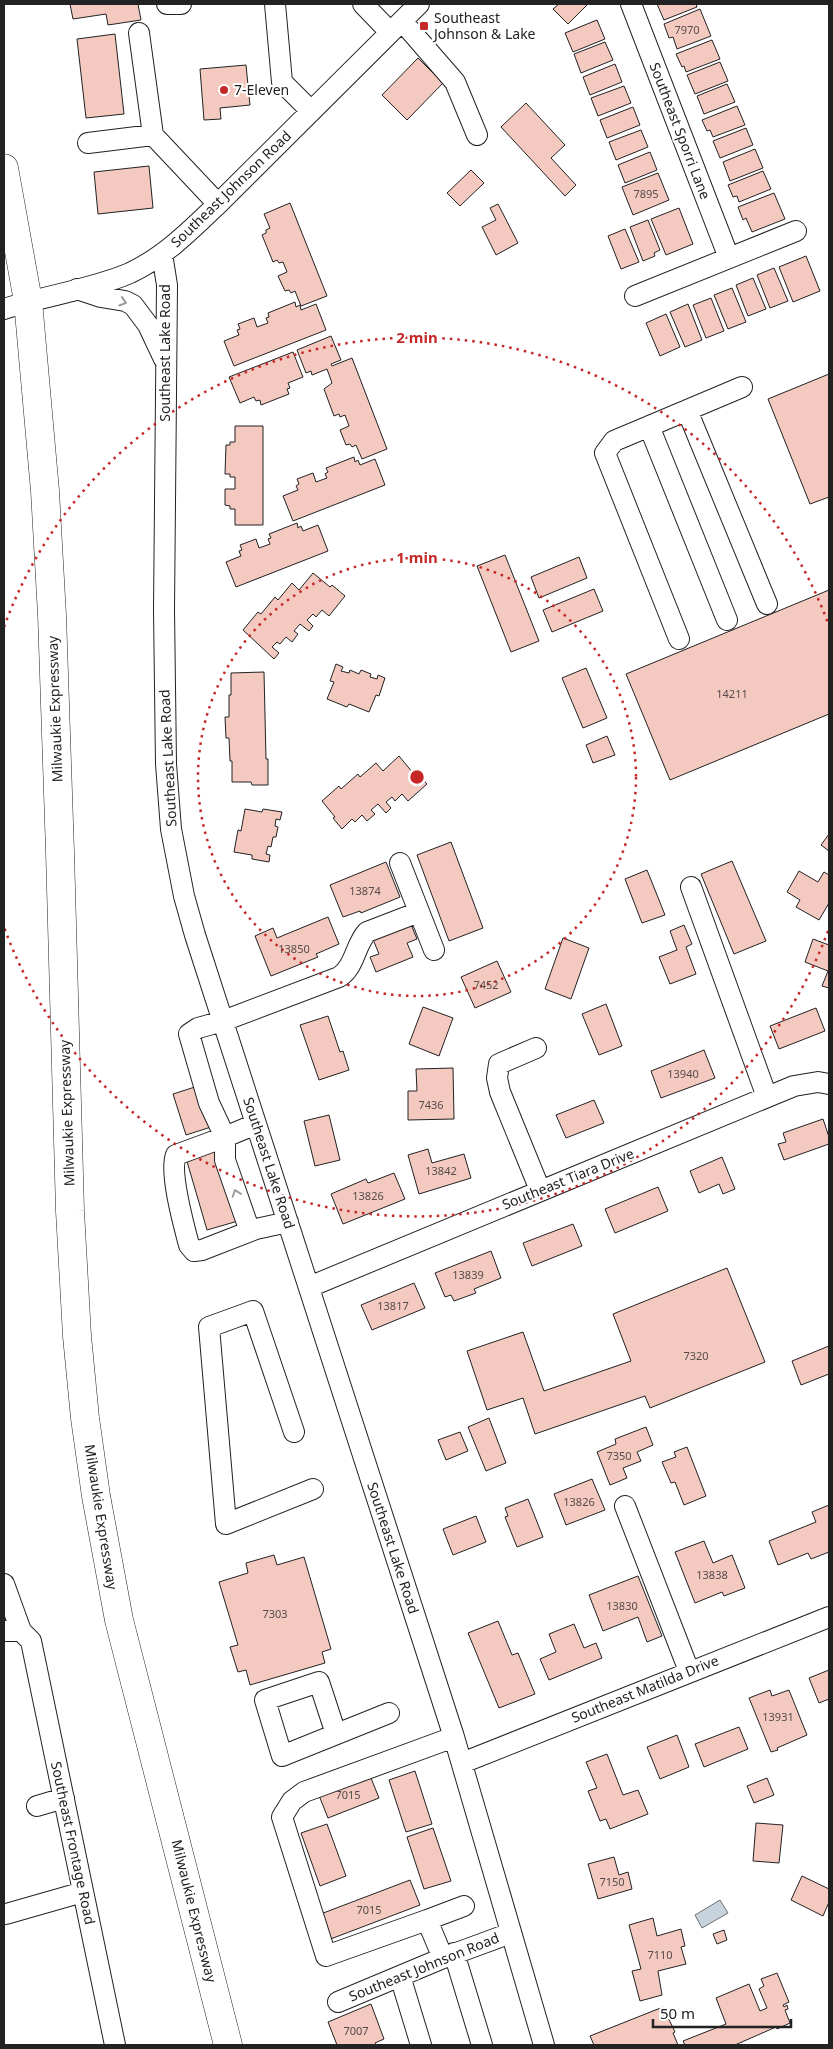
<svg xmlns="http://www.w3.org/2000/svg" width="833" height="2049" viewBox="0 0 833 2049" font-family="'Noto Sans',sans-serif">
  <rect width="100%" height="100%" fill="#fff"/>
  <path fill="#c7d3dd" stroke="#6f6f6f" d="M720 1900 728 1913 702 1928 695 1915Z"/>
  <path fill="#f3c9c0" stroke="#222" d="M70 4H138L141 20 108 25 106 14 73 19Z
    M559 4H588L568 24 553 9Z
    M657 4H696L697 7 664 20Z
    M700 9 711 36 677 49 673 37 669 38 664 24Z
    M597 20 605 39 573 52 565 33Z
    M115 34 124 114 86 118 77 39Z
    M712 40 720 59 686 72 684 66 682 67 676 54Z
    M605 42 613 60 581 73 574 54Z
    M418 58 443 83 407 120 382 95Z
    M720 62 728 81 695 94 687 75Z
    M615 64 622 82 590 95 583 77Z
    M246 65 250 105 220 108 221 119 204 120 200 69Z
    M727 84 735 102 704 114 697 96Z
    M624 86 631 103 598 116 591 98Z
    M526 103 565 145 551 158 576 185 565 196 501 127Z
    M737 106 745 125 713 137 710 130 707 131 702 120Z
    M633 107 640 125 607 138 600 120Z
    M746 128 753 145 720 158 713 141Z
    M641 130 648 147 616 160 609 142Z
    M755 149 763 168 730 181 723 162Z
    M650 152 657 170 625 183 618 165Z
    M149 166 153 208 98 214 94 172Z
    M471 170 484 183 460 206 447 193Z
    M763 171 771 189 739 202 737 196 733 197 728 185Z
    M658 173 669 200 633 215 622 187Z
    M774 193 785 219 752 232 746 218 743 220 738 207Z
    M290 203 327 296 301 306 295 291 291 293 289 290 285 291 278 276 287 272 283 262 279 263 277 260 273 262 262 235 266 233V230L270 228 264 214Z
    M498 204 518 243 496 255 482 227 496 220 490 208Z
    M679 208 693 244 666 255 651 219Z
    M648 220 660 250 654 253 655 256 643 261 630 227Z
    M625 229 639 262 621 269 608 236Z
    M806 256 820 291 793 302 779 267Z
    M774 268 788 301 770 308 757 275Z
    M753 278 766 309 748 316 736 285Z
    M732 288 746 322 728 329 714 295Z
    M711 298 724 331 706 338 693 305Z
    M295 302 296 307 300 305 301 310 316 304 326 330 234 366 224 341 239 335 237 330 240 329 238 324 254 318 257 327 268 323 266 318 269 317 268 313Z
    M688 304 702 340 685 347 670 312Z
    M666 314 680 347 660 356 646 323Z
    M331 336 341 360 331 364 332 366 352 358 387 449 362 459 356 445 352 447 350 444 346 445 340 430 349 426 345 415 340 417 339 414 334 416 324 389 332 383 327 369 312 375 311 371 306 373 297 350Z
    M293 352 303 377 288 383 290 388 287 389 289 394 261 405 260 400 256 401 254 397 240 403 229 377Z
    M829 374V497L810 504 768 399Z
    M235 426H263V525H235V509H230V506L225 505V489H235V477H230V474H225L226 445H230V442H235Z
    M354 457 355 462 358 460 360 465 375 459 385 485 293 521 283 496 298 490 296 486 299 484 297 479 313 473 316 482 327 478 325 474 328 472 326 468Z
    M297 523 298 528 301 526 303 531 318 525 328 551 236 587 226 562 241 556 239 551 242 550 240 545 256 539 259 548 270 544 268 539 271 538 269 534Z
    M505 555 539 641 511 652 477 566Z
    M579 557 587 578 539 598 531 577Z
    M313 573 330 587 332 585 345 596 329 616 322 610 316 617 313 614 307 620 313 626 309 631 300 624 294 631 298 634 292 642 286 637 280 644 277 642 272 647 279 653 274 659 243 630 258 612 261 614 275 597 278 600 292 583 299 590Z
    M594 589 603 611 552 632 543 610Z
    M829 590V714L670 780 626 674Z
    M336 664 343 667 341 671 349 673 350 670 359 674 361 670 371 674 370 677 377 679 378 675 385 678 379 696 376 695 369 712 349 704 347 707 327 699 334 682 330 681Z
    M586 668 607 718 583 728 562 678Z
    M264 672 266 759H268V785H252L251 782H232V761H230L229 738H226L225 717H229V695H231V673Z
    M607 736 615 755 593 763 586 745Z
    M399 756 413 773 415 771 427 784 408 801 402 794 395 801 392 797 386 802 391 808 386 813 378 804 371 810 375 814 367 821 362 815 355 822 352 819 342 829 333 818 335 817 322 801 339 786 341 789 358 774 360 777 376 763 383 771Z
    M245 809 262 812 263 809 282 812 280 820 276 819 275 826 278 827 276 837H273L271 847 268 846 266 854 270 855 269 862 252 859V855L234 852 238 830 241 831Z
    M829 834V851L821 845Z
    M451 842 483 928 449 941 417 855Z
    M732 861 766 941 734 954 701 874Z
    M386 862 400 897 361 913 360 911 343 917 330 885Z
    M647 870 665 915 642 923 625 879Z
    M799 871 818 882 824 872 829 875V903L819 920 796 907 800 900 787 892Z
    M328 917 339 944 316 954 318 957 271 976 255 936 273 928 277 938Z
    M410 922 417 939 407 943 413 957 376 972 370 957 379 954 372 937Z
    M684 925 692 944 686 947 696 974 670 984 659 957 677 950 670 931Z
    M563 938 589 948 571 999 545 989Z
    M813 939 829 945V988L822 986 828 971 805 962Z
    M497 961 511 992 475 1008 461 977Z
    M606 1004 622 1046 599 1055 582 1014Z
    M423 1007 453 1018 439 1056 409 1044Z
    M816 1008 825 1031 779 1049 770 1026Z
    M328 1016 340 1052 343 1051 349 1070 319 1080 300 1025Z
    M704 1050 715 1078 661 1098 651 1071Z
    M453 1068 454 1119 408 1120V1091H417L416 1069Z
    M198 1086 211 1127 186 1135 173 1094Z
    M594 1100 604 1123 566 1138 556 1115Z
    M329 1115 340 1160 315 1166 304 1121Z
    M823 1119 829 1137V1144L784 1160 778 1144 786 1142 783 1133Z
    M217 1149 238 1221 207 1230 186 1158Z
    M428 1149 432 1163 464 1154 471 1178 419 1194 408 1155Z
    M722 1157 735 1189 723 1194 719 1184 699 1193 690 1171Z
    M394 1173 405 1199 343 1224 331 1194 366 1179 368 1183Z
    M658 1187 668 1211 615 1233 605 1209Z
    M573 1224 582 1246 532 1266 523 1243Z
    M491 1251 501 1278 474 1289 476 1293 454 1301 451 1295 445 1297 435 1273Z
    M727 1268 765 1362 650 1408 645 1396 535 1434 523 1398 487 1410 467 1351 523 1332 544 1391 631 1361 613 1314Z
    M414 1283 425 1308 372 1330 361 1305Z
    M829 1346V1374L801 1385 792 1361Z
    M489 1418 506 1463 486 1471 468 1427Z
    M646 1427 653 1445 637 1452 641 1461 623 1468 627 1478 610 1485 597 1452 616 1444 615 1439Z
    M460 1432 468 1451 446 1460 438 1440Z
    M687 1447 706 1496 684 1505 675 1482 671 1483 662 1462 676 1457 674 1452Z
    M592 1479 605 1510 566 1525 554 1494Z
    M528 1499 543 1537 517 1547 505 1517 508 1516 505 1508Z
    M829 1505V1552L811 1559 808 1553 778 1565 769 1541 816 1522 812 1512Z
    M476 1516 486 1542 453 1555 443 1529Z
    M704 1541 713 1563 732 1555 745 1588 724 1596 722 1592 695 1603 675 1552Z
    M274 1555 277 1565 304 1557 331 1649 322 1652 325 1663 250 1685 246 1670 238 1672 230 1647 238 1645 219 1582 248 1573 246 1563Z
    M638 1576 662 1636 647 1642 638 1617 603 1631 589 1595Z
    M498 1621 512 1655 518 1653 535 1694 499 1708 468 1633Z
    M574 1624 584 1648 596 1643 602 1658 549 1680 540 1659 556 1652 549 1634Z
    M829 1670V1699L819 1703 809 1678Z
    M770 1690 772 1696 789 1690 807 1735 777 1748 778 1750 771 1752 749 1698Z
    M739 1727 748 1749 704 1767 695 1744Z
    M677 1735 689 1767 660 1779 647 1747Z
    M607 1754 623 1795 638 1790 648 1814 610 1829 606 1819 600 1821 588 1791 597 1788 586 1762Z
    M415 1771 432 1824 406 1832 389 1780Z
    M369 1773 379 1798 328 1818 318 1793Z
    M767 1778 774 1795 754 1803 747 1786Z
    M756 1823 783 1825 779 1863 753 1861Z
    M327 1824 346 1876 320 1886 301 1833Z
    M433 1828 451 1881 424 1889 407 1837Z
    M614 1857 619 1875 628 1872 632 1889 598 1899 588 1864Z
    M802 1876 829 1889V1902L823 1916 791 1900Z
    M410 1880 420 1905 328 1940 318 1915Z
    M653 1918 657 1936 681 1929 685 1946 681 1947 686 1964 658 1971 662 1995 640 2001 632 1971 641 1969 629 1925Z
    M724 1930 727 1940 717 1944 713 1934Z
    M777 1973 789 2002 783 2005 784 2007 787 2005 788 2009 785 2010 790 2023 777 2029 776 2027 735 2045H685L683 2041 726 2024 716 1998 749 1984 760 2011 767 2008 759 1989 764 1986 761 1979Z
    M371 2004 384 2039 375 2043 376 2045H337L328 2022Z
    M663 2007 675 2032 673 2033 678 2045H594L590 2036Z"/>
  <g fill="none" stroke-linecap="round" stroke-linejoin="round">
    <g stroke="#222" stroke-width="22">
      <path id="minor" d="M167 4H181
        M275 4 282 82 311 111
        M363 4 390 32
        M631 4 729 258
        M402 21 455 82 477 135
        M139 33 153 135 218 204
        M88 143 153 135
        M162 254 167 285 164 610 166 764 171 829 184 896 195 935 454 1737 544 2045
        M77 289 101 297 125 301 133 305 148 325 164 359
        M635 296 796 231
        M4 309C44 296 93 289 130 273 164 257 191 230 218 204L419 4
        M687 410 767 604
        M649 426 727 620
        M679 639 605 453 614 441 742 387
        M400 863 434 950
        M691 887 767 1097
        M536 1048 499 1064 497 1078 500 1092 540 1190
        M256 1124 225 1137 209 1103 189 1034 198 1028 223 1021 339 977C355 967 355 945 367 932L419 912
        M256 1229 202 1250 194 1251 189 1245C184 1226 169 1172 176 1155L225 1137V1160L248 1226 256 1229 288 1222
        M309 1287 794 1086 818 1082 829 1084
        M294 1432 253 1311 209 1327 226 1524 313 1489
        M625 1506 689 1671
        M4 1584 21 1631
        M4 1631H21L31 1641 115 2045
        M336 1734 319 1682 265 1700 282 1756 389 1713
        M462 1763 829 1617
        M37 1806 64 1798
        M6 1914 83 1892
        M427 1920 464 1906
        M454 1953 482 2045
        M443 1958 427 1920 326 1956 282 1817 292 1801 304 1792 454 1737
        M400 1976 421 2045
        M338 2002 443 1958 511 1933"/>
    </g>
    <g stroke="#222" stroke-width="29">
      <path id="highway" d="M4 168 28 301 45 491 52 615 60 852 70 1211 77 1336 85 1418 96 1496 119 1620 228 2045"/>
    </g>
    <use href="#minor" stroke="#fff" stroke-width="20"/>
    <use href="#highway" stroke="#fff" stroke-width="28"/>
  </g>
  <defs><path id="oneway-chevron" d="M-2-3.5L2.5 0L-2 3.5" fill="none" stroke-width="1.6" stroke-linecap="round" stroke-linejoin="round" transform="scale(1.25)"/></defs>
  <g stroke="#9c9c9c">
    <use href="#oneway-chevron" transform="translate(123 302) rotate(17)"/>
    <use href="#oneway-chevron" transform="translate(236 1193) rotate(-109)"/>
  </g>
  <g fill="none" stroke="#c62828" stroke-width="2.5" stroke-dasharray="2.5 5">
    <circle cx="417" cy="777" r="219"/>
    <path d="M828 931A439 439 0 0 1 4 927M4 627A439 439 0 0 1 828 623"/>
  </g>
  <g fill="#c62828" stroke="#fff" stroke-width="2">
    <rect x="419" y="21" width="10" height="10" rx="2.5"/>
    <circle cx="224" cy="90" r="5"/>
  </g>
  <g text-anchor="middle" stroke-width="4" stroke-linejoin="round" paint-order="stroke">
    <g font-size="11" fill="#564c4a">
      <text x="687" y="34">7970</text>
      <text x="646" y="198">7895</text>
      <text x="732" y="698">14211</text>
      <text x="365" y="895">13874</text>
      <text x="294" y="953">13850</text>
      <text x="486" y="989">7452</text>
      <text x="683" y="1078">13940</text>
      <text x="431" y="1109">7436</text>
      <text x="441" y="1175">13842</text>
      <text x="368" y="1200">13826</text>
      <text x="468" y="1279">13839</text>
      <text x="393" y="1310">13817</text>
      <text x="696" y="1360">7320</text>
      <text x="619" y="1460">7350</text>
      <text x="579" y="1506">13826</text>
      <text x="712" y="1579">13838</text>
      <text x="622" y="1610">13830</text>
      <text x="275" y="1618">7303</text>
      <text x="778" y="1721">13931</text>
      <text x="348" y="1799">7015</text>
      <text x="612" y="1886">7150</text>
      <text x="369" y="1914">7015</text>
      <text x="660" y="1959">7110</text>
      <text x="356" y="2035">7007</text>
    </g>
    <g font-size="14" fill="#222" stroke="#fff" text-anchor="start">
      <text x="434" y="23">Southeast<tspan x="434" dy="16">Johnson &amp; Lake</tspan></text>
      <text x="234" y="95">7-Eleven</text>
    </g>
    <g font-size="14" fill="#222" stroke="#fff">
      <text transform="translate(680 131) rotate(69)" y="5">Southeast Sporri Lane</text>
      <text transform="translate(231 189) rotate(-44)" y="5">Southeast Johnson Road</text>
      <text transform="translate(165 353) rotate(-90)" y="5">Southeast Lake Road</text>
      <text transform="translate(55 709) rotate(-92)" y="5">Milwaukie Expressway</text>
      <text transform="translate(168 758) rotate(-93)" y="5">Southeast Lake Road</text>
      <text transform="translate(67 1113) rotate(-92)" y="5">Milwaukie Expressway</text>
      <text transform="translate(269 1163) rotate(72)" y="5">Southeast Lake Road</text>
      <text transform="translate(568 1179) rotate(-22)" y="5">Southeast Tiara Drive</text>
      <text transform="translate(101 1517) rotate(81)" y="5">Milwaukie Expressway</text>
      <text transform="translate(393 1548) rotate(72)" y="5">Southeast Lake Road</text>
      <text transform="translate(645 1689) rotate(-22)" y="5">Southeast Matilda Drive</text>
      <text transform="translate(73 1843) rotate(78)" y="5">Southeast Frontage Road</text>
      <text transform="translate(194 1911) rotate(76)" y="5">Milwaukie Expressway</text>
      <text transform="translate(424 1967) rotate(-22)" y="5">Southeast Johnson Road</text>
    </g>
  </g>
  <circle cx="417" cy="777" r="8" fill="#c62828" stroke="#fff" stroke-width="2.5"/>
  <g font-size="15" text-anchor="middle" font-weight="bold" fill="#c62828" stroke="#fff" stroke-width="4" stroke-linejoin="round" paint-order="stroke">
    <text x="417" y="343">2 min</text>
    <text x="417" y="563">1 min</text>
  </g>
  <rect width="833" height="2049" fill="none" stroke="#222222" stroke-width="10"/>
  <path d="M653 2019v8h138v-8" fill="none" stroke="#222222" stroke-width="2.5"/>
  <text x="660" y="2019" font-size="15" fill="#222222" stroke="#ffffff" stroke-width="4" paint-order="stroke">50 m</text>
</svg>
